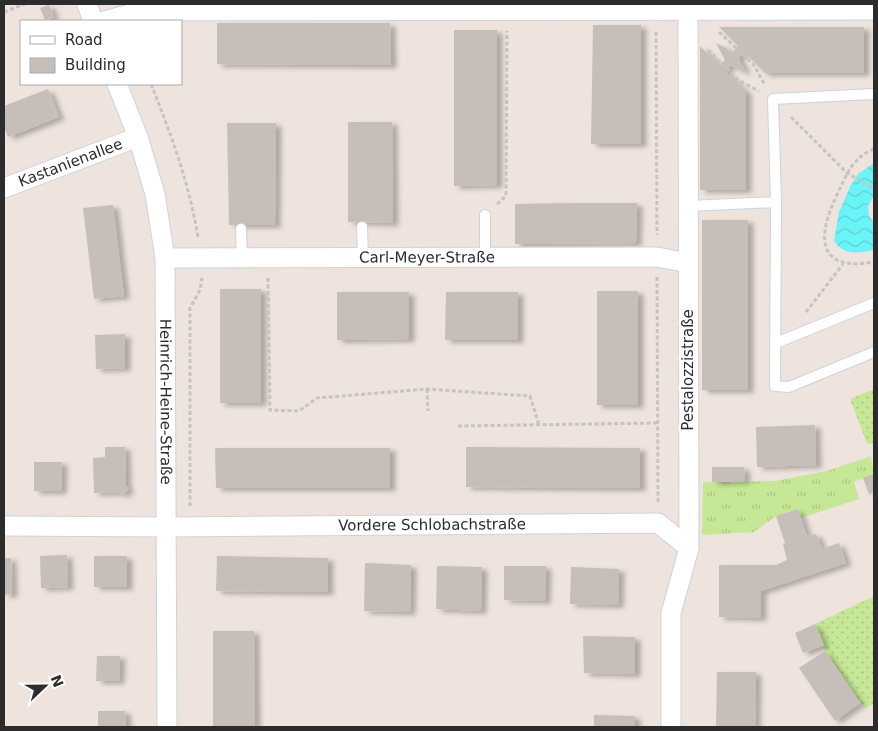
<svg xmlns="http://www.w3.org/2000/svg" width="878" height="731" viewBox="0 0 878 731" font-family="'DejaVu Sans',sans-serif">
  <defs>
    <pattern id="grass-tufts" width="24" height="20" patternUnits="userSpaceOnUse" patternTransform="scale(1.25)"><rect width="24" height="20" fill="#c6e896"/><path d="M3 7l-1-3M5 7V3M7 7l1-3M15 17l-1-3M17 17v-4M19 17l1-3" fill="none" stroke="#aac781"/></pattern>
    <pattern id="garden-dots" width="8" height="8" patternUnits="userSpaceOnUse" patternTransform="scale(1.25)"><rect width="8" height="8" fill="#c6e896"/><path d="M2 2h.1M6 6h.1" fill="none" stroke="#aac781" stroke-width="1.8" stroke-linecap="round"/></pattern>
    <pattern id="water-waves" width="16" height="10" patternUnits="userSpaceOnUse" patternTransform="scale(1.25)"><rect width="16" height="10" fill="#69f4f7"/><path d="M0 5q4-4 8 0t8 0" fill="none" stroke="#5bd1d4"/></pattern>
    <filter id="shadow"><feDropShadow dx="5.5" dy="3" stdDeviation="2.5" flood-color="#0004"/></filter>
  </defs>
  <rect width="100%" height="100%" fill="#eee3dd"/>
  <path fill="url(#grass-tufts)" d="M871 456 874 474 854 482 859 499 801 518 798 509 795 510 776 516 754 532 702 535 703 482 775 481 827 471Z"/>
  <path fill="url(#garden-dots)" d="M874 389V443L867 444 850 399Z
    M874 596V704L864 708 825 651 815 624Z"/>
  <path fill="url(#water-waves)" d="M874 163V196L868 206 869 216 874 223V250C858 253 844 256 834 241L839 212 850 187 858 174Z"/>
  <path fill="#c6beb9" filter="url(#shadow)" d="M49 5 54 17 45 20 40 8Z
    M217 23H390L391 65 217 64Z
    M593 25H641V144H591Z
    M719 27H864V73H765L744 52 738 57 746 73 730 65 725 71 746 92V190H700V46L719 65 725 60 716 43 733 52 738 46Z
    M454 30H497V185L454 186Z
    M48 89 59 117 8 137 4 127V106Z
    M348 122H392L393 223 348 222Z
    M227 123H276L275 225H229Z
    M576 203H637L636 243 515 244V204Z
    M113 205 124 296 94 299 83 208Z
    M702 220H748V390H702Z
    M220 289H261V403H220Z
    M597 291H638V405H597Z
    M337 292H409V339L337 340Z
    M446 292H518V340H445Z
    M125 334V368L96 369 95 335Z
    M815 425 816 465 757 467 756 427Z
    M105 447H125L126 486 129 488 123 495 119 492 94 493 93 458 105 457Z
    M466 447 640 448V488L466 487Z
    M215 448H390V488H216Z
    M34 462H62L61 491H34Z
    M712 467H744L745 481 712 482Z
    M874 474V492L869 494 863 478Z
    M798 509 807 536 816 534 822 549 839 543 846 563 761 591V618L719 617V565H776L787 560 783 544 785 543 776 516Z
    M67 555 68 587 41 588 40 556Z
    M94 556H127V587H94Z
    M217 556 328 558V592L216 591Z
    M4 558H11L12 594 4 595Z
    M365 563 411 565 410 612 364 611Z
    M437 566 482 567 481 611 436 609Z
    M504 566H546L545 601 504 600Z
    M571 567 619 569 618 605 570 604Z
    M815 624 824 645 803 653 795 633Z
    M213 631H254L255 727H213Z
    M583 636 635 637V674L584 673Z
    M825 651 860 703 835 721 799 668Z
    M97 656H120L119 681H96Z
    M717 672H756L755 727H716Z
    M98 711H125L126 727H98Z
    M594 715 635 716V727H594Z"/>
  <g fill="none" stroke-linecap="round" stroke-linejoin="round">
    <g stroke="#cbd3de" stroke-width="12">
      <path id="lane" d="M874 94 773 99 776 202 775 386 789 387 874 352
        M689 206 776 202
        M362 227 363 257
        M241 229 242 258
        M485 257V215
        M776 343 874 303"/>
    </g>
    <g stroke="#cbd3de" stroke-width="21">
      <g id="street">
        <path d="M87 4 93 21"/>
        <path d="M104 21 142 11 874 10"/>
        <path id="s1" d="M117 84 138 137 155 194 165 258 167 727"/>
        <path id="s2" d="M4 188 138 137"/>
        <path id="s3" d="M165 258 657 257 688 263"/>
        <path id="s4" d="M4 526 167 527 658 523 689 548"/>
        <path d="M671 727V613L689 548 688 11"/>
      </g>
    </g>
    <path stroke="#c4c4c4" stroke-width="3" stroke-dasharray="4 2.5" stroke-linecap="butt" d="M4 12 25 4
      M656 32 657 235
      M719 32 753 64 765 85
      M708 50 738 80 759 91
      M151 84C171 134 189 183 198 237
      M791 117 847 173 874 189
      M874 149C853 157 846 175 837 195 817 236 816 272 874 262
      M497 204 506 196 507 31
      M657 277 658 503
      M268 278 270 410 299 411 317 398 427 389 530 396 539 425
      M806 312 843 264
      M427 389 428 411
      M458 426 657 423
      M190 506V308L200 290 202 278"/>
    <use href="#lane" stroke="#fff" stroke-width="10"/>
    <use href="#street" stroke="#fff" stroke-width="19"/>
  </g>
  <g text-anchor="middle" stroke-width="5" stroke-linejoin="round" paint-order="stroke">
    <g font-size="15" fill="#2c2c2c" stroke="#fff">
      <text dy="5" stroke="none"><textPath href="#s2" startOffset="71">Kastanienallee</textPath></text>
      <text dy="5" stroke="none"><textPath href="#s3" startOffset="262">Carl-Meyer-Straße</textPath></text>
      <text transform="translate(688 370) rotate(-90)" y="5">Pestalozzistraße</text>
      <text dy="5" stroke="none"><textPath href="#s1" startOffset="325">Heinrich-Heine-Straße</textPath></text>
      <text dy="5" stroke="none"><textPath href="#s4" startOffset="428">Vordere Schlobachstraße</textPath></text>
    </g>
  </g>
  <rect width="878" height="731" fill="none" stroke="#2c2c2c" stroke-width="10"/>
  <rect x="20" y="20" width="162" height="65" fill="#ffffff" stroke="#ababab"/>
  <rect x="30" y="36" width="25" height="8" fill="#ffffff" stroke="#ababab"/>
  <text x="65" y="45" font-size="15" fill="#2c2c2c">Road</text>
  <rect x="30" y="58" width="25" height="15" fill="#c6beb9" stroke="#ababab"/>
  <text x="65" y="70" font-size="15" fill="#2c2c2c">Building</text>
  <g transform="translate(45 686) rotate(68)" stroke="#ffffff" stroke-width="4" paint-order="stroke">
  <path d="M0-4L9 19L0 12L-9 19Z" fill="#2c2c2c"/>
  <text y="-8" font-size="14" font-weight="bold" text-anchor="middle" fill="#2c2c2c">N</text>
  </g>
</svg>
